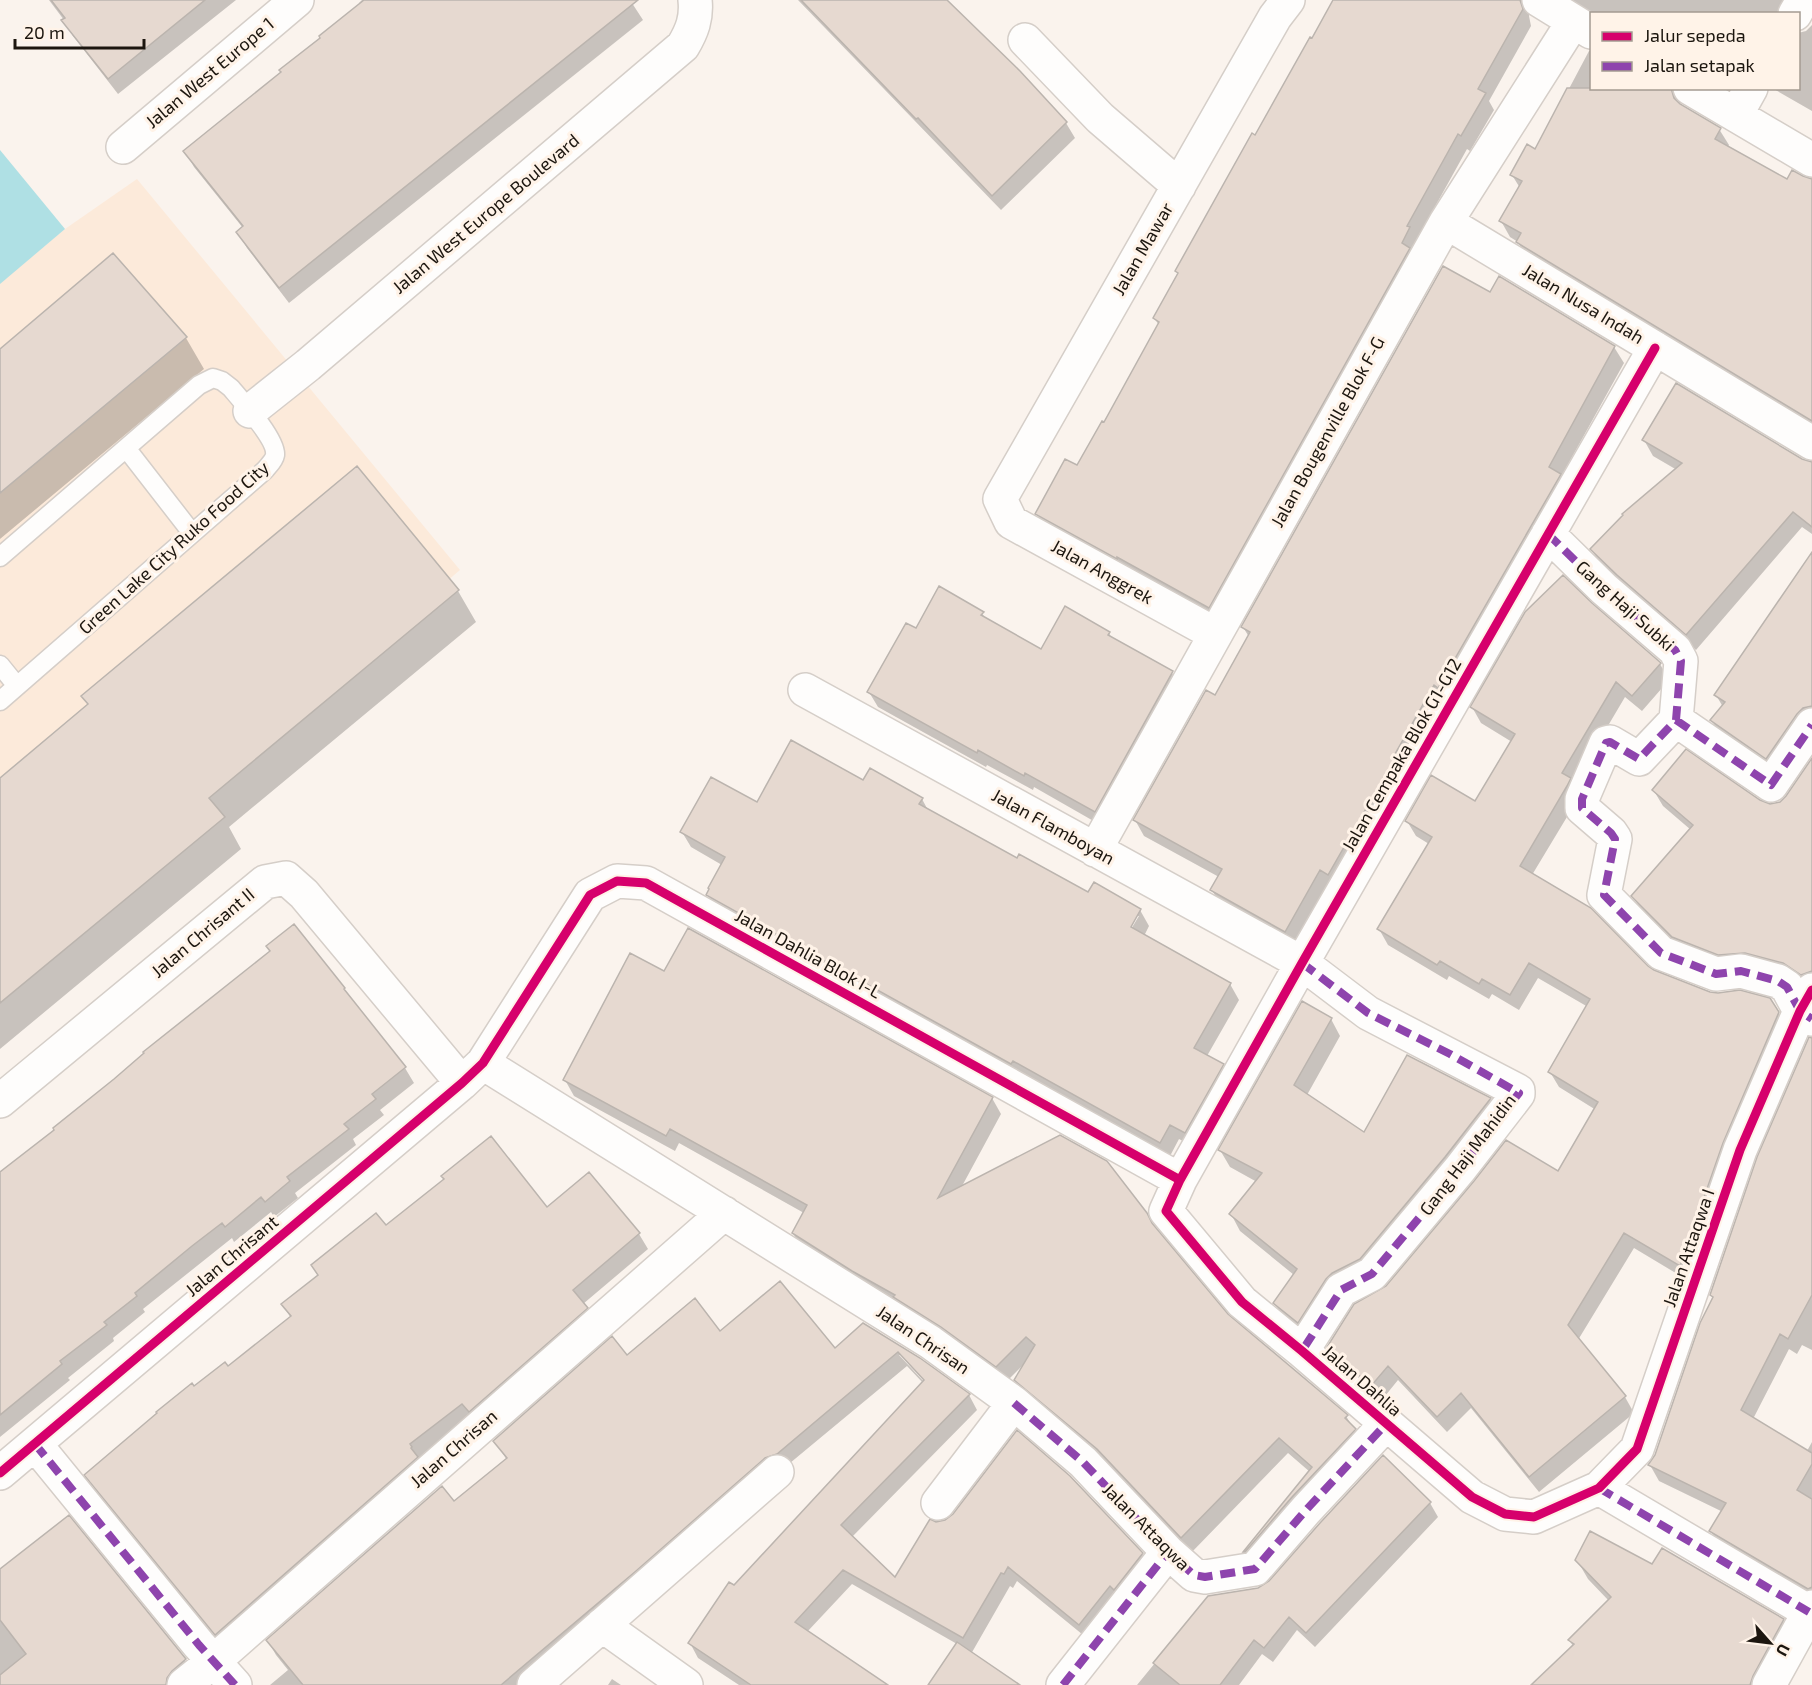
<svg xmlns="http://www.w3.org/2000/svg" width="1812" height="1685" viewBox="0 0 1812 1685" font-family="'Exo 2',sans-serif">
  <rect width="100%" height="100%" fill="#faf3ed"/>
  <path fill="#fceada" d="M137 179 460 570 0 960V283L65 229Z"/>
  <path fill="#afe0e4" d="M0 150 65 229 0 284Z"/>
  <path fill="#0003" fill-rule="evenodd" d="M49 0H236L118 94 73 36 64 20Z
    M362 0H630L643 20 289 303 247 248 238 232 243 228 194 167 185 151 282 73 360 5 359 3Z
    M798 0H946L1066 123 1075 138 1001 210Z
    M1335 0H1539L1532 6 1529 16 1531 26 1489 101 1494 110 1470 151 1467 149 1416 241 1418 244 1218 623 1046 530 1037 514 1077 467 1104 424 1159 325 1154 318Z
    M1560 0H1802L1792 14H1592Z
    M1812 25V111L1772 88H1798V33L1806 31Z
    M1589 51H1592V88H1689L1682 95 1680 105 1719 129 1729 145 1727 148 1788 181 1812 180V430L1527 258 1518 242 1510 237 1501 221 1520 188 1512 175 1536 151Z
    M1490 294 1614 347 1624 363 1561 477 1569 491 1294 947 1221 906 1212 890 1219 877 1144 836 1135 820 1215 697 1249 637 1243 627Z
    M186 338 204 369 0 539V351Z
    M1644 440 1812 463V534L1802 527 1696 650 1628 591 1601 565 1591 549 1677 470 1653 456Z
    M357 468 458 591 476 622 229 827 241 849 0 1049V780L89 706 83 696Z
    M1812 554V725L1776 774 1721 736 1712 721 1723 707 1716 695Z
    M982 613 986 620 1041 651 1109 633 1112 639 1172 673 1181 688 1104 827 1034 787 1033 790 987 765 986 767 878 707 869 692 916 630Z
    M1660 664 1669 680 1642 711 1625 697 1573 785 1576 802 1532 875 1647 967 1709 993 1778 1013 1787 1029 1689 1281 1634 1248 1578 1340 1625 1397 1634 1413 1539 1492 1471 1408 1447 1432 1398 1380 1381 1401 1338 1363 1328 1347 1387 1287 1558 1173 1596 1110 1559 1087 1550 1072 1588 1007 1538 978 1519 1010 1492 994 1489 999 1449 976 1447 980 1388 945 1379 929 1429 844 1416 836 1407 821 1475 803 1512 742 1481 723 1472 707Z
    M1812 761V990L1682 953 1642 912 1633 896 1691 830 1663 806 1654 791 1760 802 1770 805 1780 803 1788 797Z
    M863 782 922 799 929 812 1017 860 1089 894 1094 884 1140 910 1149 926 1144 936 1230 984 1239 1000 1207 1056 1222 1065 1232 1081 1194 1147 1179 1139 1169 1158 717 910 708 895 722 865 691 847 682 832 757 804ZM1136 916H1139L1128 934 1126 933Z
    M664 973 992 1098 1001 1114 961 1188 1156 1231 1227 1315 1346 1416 1364 1446 1254 1567 1245 1552 1310 1472 1288 1453 1191 1553 1025 1396 1016 1380 1025 1363 1006 1382 802 1249 793 1233 804 1213 679 1143 675 1151 574 1096 565 1080Z
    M1331 1019 1340 1036 1307 1095 1364 1134 1490 1099 1500 1116 1308 1339 1284 1320 1275 1303 1294 1275 1240 1231 1231 1214 1257 1182 1230 1167 1220 1150Z
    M1812 1038V1350L1802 1345 1797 1354 1789 1349 1753 1419 1807 1451 1812 1442V1601L1720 1547 1711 1531 1723 1512 1659 1481 1650 1465 1656 1456 1713 1298 1711 1295Z
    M405 1068 414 1083 380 1110 384 1115 353 1139 356 1145 295 1193 298 1198 274 1217 271 1212 234 1242 232 1238 143 1309 145 1312 113 1338 114 1341 68 1378 70 1380 0 1437V1178Z
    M589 1174 639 1234 648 1249 583 1304 596 1324 225 1649 95 1490 86 1475 194 1388 228 1368 291 1318 283 1305 319 1277 312 1266 386 1227 547 1209Z
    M864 1324 969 1395 977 1410 851 1538 896 1579 936 1523 1142 1554 1151 1569 1088 1639 1017 1581 1013 1588 1010 1586 971 1654 996 1685H929L957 1644 852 1584 807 1632 886 1685H739L698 1658 690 1643 734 1587 923 1383 907 1366 522 1685H270L288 1670 276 1655 268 1641 454 1503 507 1460 495 1441 627 1357 720 1333 835 1350ZM899 1355H903L930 1384 928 1386Z
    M1430 1503 1438 1517 1315 1647 1297 1630 1273 1662 1262 1654 1239 1685H1137L1209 1597 1258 1589Z
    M68 1517 185 1660 196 1678 187 1685H0V1571Z
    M1577 1560 1653 1566 1783 1620 1794 1639 1768 1685H1533L1573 1646 1569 1640 1609 1601 1588 1579Z
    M612 1679 621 1685H608Z"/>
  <path fill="#e6d9d0" stroke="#bbb4ae" stroke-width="1.5" d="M51 0H205L108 79 61 20 65 18Z
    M364 0H638L279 288 236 232 243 226 183 151 281 72 279 70 320 38 319 36Z
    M801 0H947L1020 71 1067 122 992 196 918 118 916 119Z
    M1333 0H1520L1523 9 1478 89 1486 93 1461 136 1458 134 1407 226 1410 227 1402 243 1410 248 1209 608 1117 557V559L1035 514 1065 459 1077 465 1102 421 1104 422 1159 322 1153 318 1178 273 1175 271 1252 133 1255 135 1310 37 1312 38Z
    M1567 88H1671L1674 98 1680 104 1721 128 1715 139 1787 179 1792 170 1803 176 1812 179V421L1516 242 1521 233 1499 221 1522 181 1510 175 1527 144 1535 149Z
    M113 253 187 337 0 493V349Z
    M1443 266 1490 292 1499 276 1615 346 1549 467 1561 474 1438 688 1434 685 1395 754 1399 756 1373 801 1371 800 1328 875 1320 870 1285 932 1210 890 1222 869 1133 820 1206 690 1215 695 1250 632 1241 627Z
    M1676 383 1802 459 1812 462V527L1793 512 1686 635 1617 575 1590 549 1623 515 1622 514 1682 463 1642 440Z
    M357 466 459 590 209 798 225 817 0 1003V778L88 704 81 696Z
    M1812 552V706L1803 708 1797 714 1766 759 1710 720 1725 702 1714 695Z
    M1563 575 1592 603 1661 663 1632 696 1616 682 1562 773 1571 778 1567 786 1520 866 1591 908 1648 966 1654 970 1710 992 1718 993 1740 990 1770 998 1779 1012 1723 1143 1680 1266 1624 1233 1568 1325 1626 1396 1529 1477 1461 1393 1437 1417 1388 1366 1371 1386 1327 1347 1354 1304 1386 1286 1474 1181 1506 1140 1558 1171 1598 1102 1548 1072 1590 999 1529 963 1510 995 1482 979 1479 984 1440 961 1437 965 1377 929 1432 837 1405 821 1431 775 1475 801 1515 734 1470 707 1525 612Z
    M939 586 984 612 981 615 1041 649 1065 606 1110 632 1108 635 1173 671 1095 812 1025 773 1024 776 978 750 977 753 867 692 906 623 916 628Z
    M791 740 863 780 870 768 923 798 919 804 1017 858 1019 854 1088 892 1094 882 1141 909 1131 927 1231 983 1194 1048 1224 1064 1185 1133 1170 1125 1160 1143 1013 1061 1011 1064 706 895 709 889 708 888 725 857 680 832 711 777 757 802Z
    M1686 749 1760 800 1770 804 1780 802 1786 796 1812 758V971L1801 975 1783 963 1745 953 1718 955 1672 937 1631 896 1693 825 1652 790Z
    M294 924 345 988 344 989 406 1067 372 1094 376 1099 344 1124 349 1129 287 1177 290 1181 265 1202 261 1197 225 1227 222 1223 192 1246 135 1293 137 1296 104 1322 107 1325 60 1361 62 1364 0 1415V1172L54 1130 53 1128 114 1079 144 1053 143 1052 270 951 266 946Z
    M688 928 993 1097 938 1198 1060 1135 1107 1161 1147 1213 1152 1223 1228 1314 1348 1415 1345 1418 1356 1429 1292 1497 1245 1552H1243L1312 1467 1279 1438 1181 1538 1097 1449 1014 1380 1035 1345 1026 1337 996 1367 941 1327 893 1297 895 1295 852 1271 792 1233 807 1205 670 1129 666 1136 563 1080 630 953 664 971Z
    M1302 1001 1332 1018 1294 1085 1364 1132 1407 1055 1491 1098 1445 1157 1360 1259 1332 1273 1326 1279 1298 1323 1273 1303 1297 1269 1229 1214 1262 1173 1218 1150Z
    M1809 1037 1812 1038V1295L1788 1339 1780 1334 1741 1410 1812 1453V1464L1797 1490 1812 1499V1587L1808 1589 1709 1531 1726 1503 1648 1465 1655 1455 1700 1323 1713 1297 1710 1295 1757 1157Z
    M491 1136 547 1207 589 1172 640 1233 573 1290 588 1308 469 1412 462 1404 410 1444 412 1447 411 1448 418 1457 215 1635 84 1475 157 1413 156 1412 192 1383 194 1386 225 1362 228 1366 291 1316 281 1304 318 1275 311 1265 376 1213 386 1225 444 1179 441 1176Z
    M780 1281 835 1348 863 1323 920 1358 970 1394 841 1525 895 1577 930 1519 936 1522 945 1520 953 1514 1017 1430 1070 1476 1143 1553 1114 1590 1110 1586 1079 1625 1008 1567 1004 1574 1001 1573 963 1638 843 1570 795 1622 888 1685H751L688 1643 729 1582 734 1585 924 1380 898 1352 777 1454 765 1458 636 1571 501 1685H303L266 1640 442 1486 454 1501 507 1458 493 1441 612 1336 627 1355 695 1298 720 1331Z
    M1383 1455 1431 1502 1306 1633 1289 1617 1264 1648 1254 1640 1220 1685H1180L1153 1663 1208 1596 1258 1588 1269 1581 1320 1523Z
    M69 1515 186 1659 172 1671 167 1678 166 1685H0V1675L26 1654 0 1620V1569Z
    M1590 1531 1652 1564 1662 1548 1784 1619 1753 1676 1750 1685H1531L1574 1644 1568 1640 1611 1597 1575 1560Z
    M957 1642 1020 1685H928Z"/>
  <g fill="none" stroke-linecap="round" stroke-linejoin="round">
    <g stroke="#d5cec8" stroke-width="21">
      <path id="service" d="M126 448 192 533
        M0 557 199 385 213 378 222 381 231 388C241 400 277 440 275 455 274 461 268 466 265 470L0 701
        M0 665 17 686"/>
    </g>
    <g stroke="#d5cec8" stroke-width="36">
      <path id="minor" d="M1539 0 1591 32
        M1795 14 1803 0
        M1025 40 1100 118 1179 186
        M1690 88 1812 160
        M1736 115 1751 88
        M123 147 297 0
        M1446 222 1812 443
        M1655 348 1302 963 1180 1180 1166 1211 1242 1302 1302 1351 1472 1497 1505 1514 1534 1517 1599 1488 1637 1449 1740 1150 1800 1011 1812 990
        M250 411 308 365 683 46C692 31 697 18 695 0
        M1548 534 1604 589 1675 650 1681 661 1676 720 1639 759 1610 742 1606 743 1582 799V808L1611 833 1615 839 1604 895 1661 953 1716 974 1741 971 1778 981 1787 987 1800 1011 1812 1019
        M1215 634 1011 522 1000 499 1275 17 1288 0
        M805 690 1302 963 1368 1013 1518 1091V1094L1460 1169 1372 1274 1341 1290 1302 1351
        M1676 720 1771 785 1812 725
        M1095 850 1446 222 1573 22
        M483 1063 930 1342 1014 1403 938 1503
        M0 1101 265 882 286 878 304 894 462 1083
        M1014 1403 1083 1462 1168 1552 1194 1575 1205 1577 1255 1569 1306 1510 1386 1424
        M35 1444 199 1645 235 1685
        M0 1473 462 1083 483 1063 590 895 617 881 646 883 1180 1180
        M1599 1488 1809 1612
        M602 1625 686 1685
        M184 1685 214 1661 724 1213
        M534 1685 777 1472
        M1063 1685 1168 1552"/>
    </g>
    <g stroke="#d5cec8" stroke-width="36">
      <path id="tertiary" d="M1769 1685 1812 1607"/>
    </g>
    <use href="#service" stroke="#fefdfc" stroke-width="18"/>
    <use href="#minor" stroke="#fefdfc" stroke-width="33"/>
    <use href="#tertiary" stroke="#fefdfc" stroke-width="33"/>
    <path stroke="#8e44ad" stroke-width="8" stroke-dasharray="15 8" stroke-linecap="butt" d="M1548 534 1604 589 1675 650 1681 661 1676 720 1639 759 1610 742 1606 743 1582 799V808L1611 833 1615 839 1604 895 1661 953 1716 974 1741 971 1778 981 1787 987 1800 1011 1812 1019
      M1676 720 1771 785 1812 725
      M1302 963 1368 1013 1450 1054 1519 1093 1460 1169 1372 1274 1341 1290 1302 1351
      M1014 1403 1083 1462 1168 1552 1194 1575 1205 1577 1255 1569 1306 1510 1386 1424
      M35 1444 199 1645 235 1685
      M1599 1488 1809 1612
      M1063 1685 1168 1552"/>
    <g stroke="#fff3e8" stroke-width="13">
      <path id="cycleway" d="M1655 348 1302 963 1180 1180 1166 1211 1242 1302 1302 1351 1472 1497 1505 1514 1534 1517 1599 1488 1637 1449 1740 1150 1800 1011 1812 990
        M0 1473 462 1083 483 1063 590 895 617 881 646 883 1180 1180"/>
    </g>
    <use href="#cycleway" stroke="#d6006c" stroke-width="9"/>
  </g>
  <g text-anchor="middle" stroke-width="6" stroke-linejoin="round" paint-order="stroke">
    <g font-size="18" fill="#1c160f" stroke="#fff3e8">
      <text transform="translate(210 73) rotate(-40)" y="6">Jalan West Europe 1</text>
      <text transform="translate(486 214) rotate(-40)" y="6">Jalan West Europe Boulevard</text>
      <text transform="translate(1143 249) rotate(-60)" y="6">Jalan Mawar</text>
      <text transform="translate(1583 304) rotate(31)" y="6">Jalan Nusa Indah</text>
      <text transform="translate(1328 432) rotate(-61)" y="6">Jalan Bougenville Blok F-G</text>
      <text transform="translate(174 548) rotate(-42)" y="6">Green Lake City Ruko Food City</text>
      <text transform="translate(1102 572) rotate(29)" y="6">Jalan Anggrek</text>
      <text transform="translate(1625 606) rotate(42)" y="6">Gang Haji Subki</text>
      <text transform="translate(1402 755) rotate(-60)" y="6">Jalan Cempaka Blok G1-G12</text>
      <text transform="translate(1053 827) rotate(29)" y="6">Jalan Flamboyan</text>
      <text transform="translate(203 933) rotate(-40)" y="6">Jalan Chrisant II</text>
      <text transform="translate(808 954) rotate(29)" y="6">Jalan Dahlia Blok I-L</text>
      <text transform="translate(1468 1155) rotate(-53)" y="6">Gang Haji Mahidin</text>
      <text transform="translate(1689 1248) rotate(-71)" y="6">Jalan Attaqwa I</text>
      <text transform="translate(232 1256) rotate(-40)" y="6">Jalan Chrisant</text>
      <text transform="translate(923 1340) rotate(34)" y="6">Jalan Chrisan</text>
      <text transform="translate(1362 1381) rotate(41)" y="6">Jalan Dahlia</text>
      <text transform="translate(454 1449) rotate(-41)" y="6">Jalan Chrisan</text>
      <text transform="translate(1146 1527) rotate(45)" y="6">Jalan Attaqwa</text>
    </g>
  </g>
  <rect x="1590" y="12" width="210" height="78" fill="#fff3e8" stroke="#a49b91" stroke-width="1.5"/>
  <rect x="1602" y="32" width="30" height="9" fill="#d6006c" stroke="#a49b91" stroke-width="1.5"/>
  <text x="1644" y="42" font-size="18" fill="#1c160f">Jalur sepeda</text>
  <rect x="1602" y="62" width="30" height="9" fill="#8e44ad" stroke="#a49b91" stroke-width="1.5"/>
  <text x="1644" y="72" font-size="18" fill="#1c160f">Jalan setapak</text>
  <g transform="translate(1770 1643) rotate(118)" stroke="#fff3e8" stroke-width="4.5" paint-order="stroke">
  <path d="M0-4.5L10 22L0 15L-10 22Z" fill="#1c160f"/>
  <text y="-9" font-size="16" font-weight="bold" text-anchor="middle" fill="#1c160f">U</text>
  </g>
  <path d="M15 39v9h129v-9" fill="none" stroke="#1c160f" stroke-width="3"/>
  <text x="24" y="39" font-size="18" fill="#1c160f" stroke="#fff3e8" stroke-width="4.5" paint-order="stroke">20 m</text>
</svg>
